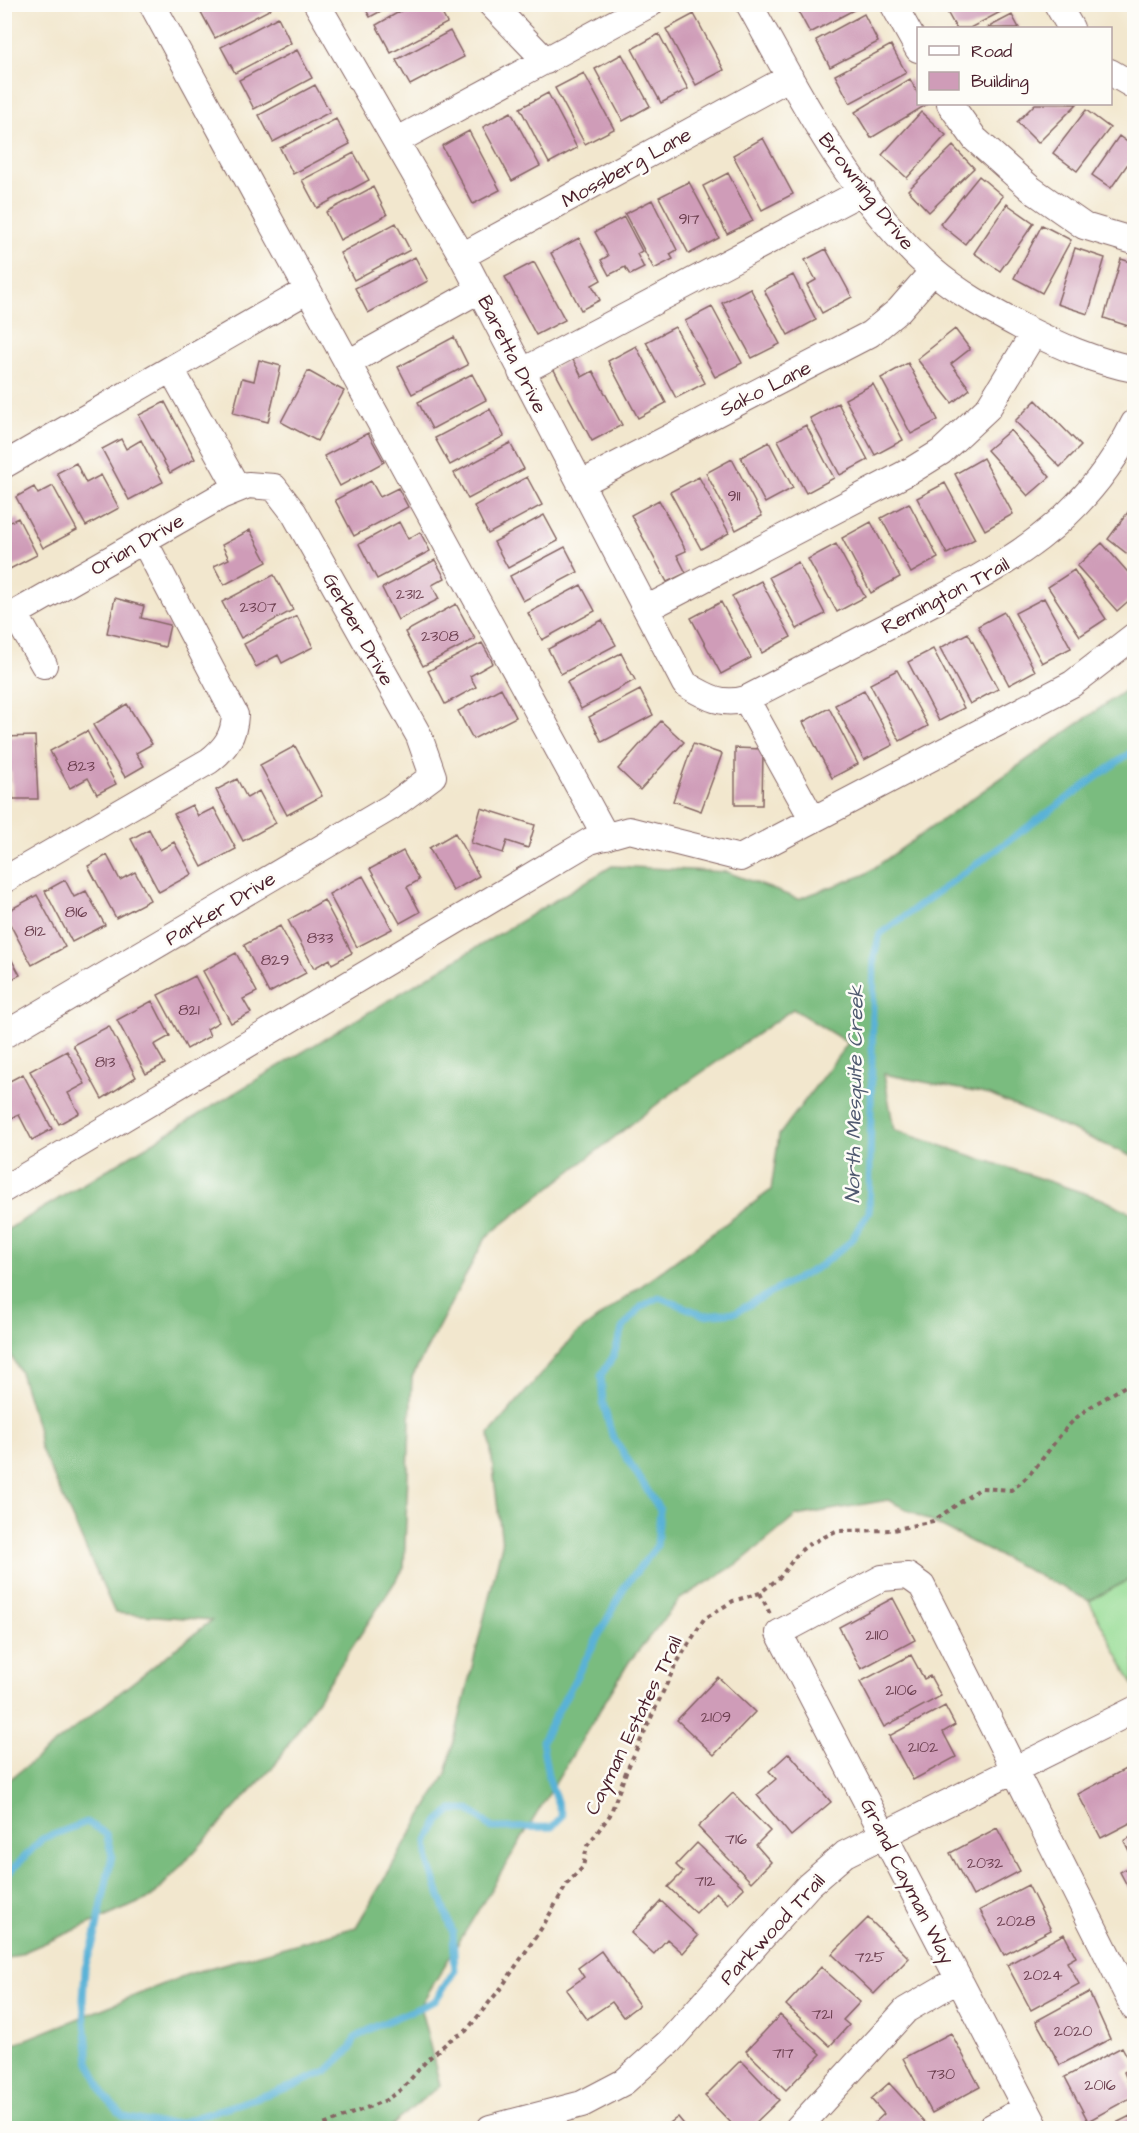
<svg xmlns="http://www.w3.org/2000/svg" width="1139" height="2133" viewBox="0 0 1139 2133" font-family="'Architects Daughter',sans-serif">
  <rect width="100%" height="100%" fill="#fdfcf7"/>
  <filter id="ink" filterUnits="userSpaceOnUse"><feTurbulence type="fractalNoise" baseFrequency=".0167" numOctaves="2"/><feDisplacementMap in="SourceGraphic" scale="12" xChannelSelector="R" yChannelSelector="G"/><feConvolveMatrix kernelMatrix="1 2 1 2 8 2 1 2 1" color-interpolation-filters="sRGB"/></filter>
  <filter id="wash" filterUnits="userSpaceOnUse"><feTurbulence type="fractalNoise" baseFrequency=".008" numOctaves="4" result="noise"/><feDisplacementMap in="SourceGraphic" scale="24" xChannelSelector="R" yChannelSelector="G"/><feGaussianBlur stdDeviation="1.35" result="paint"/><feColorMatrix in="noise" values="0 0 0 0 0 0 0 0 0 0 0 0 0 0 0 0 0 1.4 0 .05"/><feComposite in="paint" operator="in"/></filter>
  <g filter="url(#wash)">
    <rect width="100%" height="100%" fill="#f2e7ce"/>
    <path fill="#98dd96" stroke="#717e60" stroke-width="1.5" d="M1134 1577V1686L1089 1601Z"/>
    <path fill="#7abc7f" stroke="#626e55" stroke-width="1.5" d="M1134 684V1157L990 1095 884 1074 894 1130 1102 1199 1134 1214V1577L1089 1601 888 1500 796 1516 739 1563 680 1599 629 1662 420 2006 440 2085 388 2128H5V2048L191 1973 356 1927 446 1774 502 1544 489 1434 575 1335 771 1190 779 1135 848 1043 793 1009 665 1098 486 1237 412 1377 404 1568 275 1765 152 1897 5 1960V1783L212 1620 115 1613 40 1447 37 1427 20 1372 5 1344V1231L612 866 727 872 798 899 864 875Z"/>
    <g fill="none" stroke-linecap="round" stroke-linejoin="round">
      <path stroke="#5ab2d7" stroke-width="7" d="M4 1878 42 1839 87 1822 106 1834 112 1855 95 1937 85 1968 83 2000 89 2061 105 2097 124 2117 153 2123H178L293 2086 327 2071 350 2049 355 2038 376 2026 435 2001 455 1970 453 1933 429 1864 427 1841 439 1821 452 1810H470L492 1828 552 1827 562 1816 548 1776 542 1741 625 1586 657 1546 660 1510 612 1435 603 1403 601 1375 613 1357 623 1328 642 1306 659 1297 704 1315 736 1312 820 1266 850 1242 869 1212 874 956 880 934 1134 750"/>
    </g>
    <g id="blocks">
      <path fill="#cf9cb8" d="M216 4H269L271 9 215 38 201 12Z
        M363 4H394L370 17Z
        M413 4H437L447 23 391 53 376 25Z
        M800 4H865L810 33 796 7Z
        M956 4H1005L1008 8 970 28H956L946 10Z
        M694 14 724 70 696 85 666 29Z
        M864 14 878 42 830 67 816 40Z
        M1012 15 1019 28H987Z
        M278 17 291 43 235 73 221 47Z
        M450 31 464 57 410 85 396 60Z
        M659 34 688 89 661 103 632 49Z
        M891 45 906 73 850 103 835 75Z
        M297 50 312 78 254 109 239 80Z
        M622 54 650 106 623 121 595 69Z
        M584 73 614 129 585 144 555 88Z
        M910 79 918 94V104L926 105 871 138 855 112Z
        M315 85 330 112 273 142 259 115Z
        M548 93 577 148 549 163 520 108Z
        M1035 104H1077L1038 143 1017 122Z
        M1086 110 1110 128 1077 171 1053 153Z
        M511 112 540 166 512 181 483 127Z
        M921 112 946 135 907 178 882 155Z
        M336 119 350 144 293 174 280 148Z
        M469 131 500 190 473 204 442 146Z
        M1119 136 1134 147V155L1111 188 1092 175Z
        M763 138 793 194 762 210 733 155Z
        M953 146 974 168 929 212 908 190Z
        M354 153 369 180 317 208 302 180Z
        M728 173 753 221 727 234 703 186Z
        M979 176 1003 196 965 244 940 224Z
        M689 182 719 238 689 254 659 197Z
        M373 187 387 215 340 240 326 212Z
        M652 200 677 250 670 254 673 259 654 269 625 214Z
        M1007 204 1034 223 1000 271 974 253Z
        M624 217 642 251 637 254 644 268 630 275 625 267 609 275 601 260 608 256 595 232Z
        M396 223 410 250 354 280 340 253Z
        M1042 225 1071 240 1042 293 1014 278Z
        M579 238 601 280 592 285 600 300 581 310 551 253Z
        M1075 248 1105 258 1088 314 1057 304Z
        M826 249 852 297 822 313 807 285 816 280 805 260Z
        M415 257 428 281 368 313 355 288Z
        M1121 259 1134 263V328L1104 318Z
        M534 262 565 320 536 335 505 277Z
        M793 275 816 320 788 335 764 290Z
        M750 288 780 344 752 358 722 303Z
        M712 307 742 363 715 377 685 321Z
        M675 327 705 383 676 398 646 342Z
        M955 329 970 349 951 364 970 389 952 403 917 359Z
        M454 337 468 365 412 394 398 367Z
        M636 346 666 403 638 418 608 361Z
        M572 358 582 377 593 371 622 425 592 441 553 368Z
        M259 360 281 366 268 422 233 413 242 378 254 381Z
        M908 363 938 420 911 434 881 378Z
        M308 371 344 391 317 441 281 422Z
        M472 374 486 400 432 429 418 402Z
        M873 384 903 440 875 455 845 399Z
        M1036 400 1081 446 1060 467 1015 421Z
        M165 402 195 459 170 473 139 415Z
        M838 403 868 460 840 475 810 418Z
        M490 409 504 436 450 465 435 438Z
        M806 425 834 478 806 493 778 440Z
        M1010 430 1050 477 1028 496 987 450Z
        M368 433 384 462 340 486 324 456Z
        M121 439 126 449 141 440 163 482 129 500 102 449Z
        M769 442 793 488 765 503 741 457Z
        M510 443 524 469 468 499 454 473Z
        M983 458 1013 514 985 530 955 474Z
        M732 459 762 516 736 530 706 473Z
        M76 463 86 483 101 475 119 508 86 526 57 473Z
        M527 477 542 505 488 534 474 506Z
        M699 477 729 533 701 549 670 492Z
        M371 481 380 497 398 488 408 507 354 536 335 500Z
        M945 483 975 539 947 554 917 498Z
        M53 486 77 530 43 548 16 497 34 487 38 494Z
        M659 500 686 551 677 555 686 573 667 582 631 515Z
        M909 503 938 558 911 573 881 518Z
        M1128 512 1134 517V559L1108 539Z
        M544 515 558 541 508 568 494 542Z
        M18 518 37 555 4 572V525Z
        M399 522 408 539 420 532 430 551 377 579 359 544Z
        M871 522 900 577 871 593 842 538Z
        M250 530 267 562 224 585 214 566 229 559 222 545Z
        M1102 543 1134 579V596L1117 611 1077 566Z
        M836 544 865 597 837 612 808 559Z
        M565 547 578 572 523 601 510 576Z
        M435 560 445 578 432 585 439 599 398 620 382 588Z
        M798 562 825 614 797 629 769 577Z
        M1074 570 1106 619 1080 636 1048 587Z
        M274 575 293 610 241 638 222 602Z
        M761 581 791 637 762 653 732 596Z
        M581 585 595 611 542 640 528 613Z
        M115 598 144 606 141 618 170 625 165 647 107 633Z
        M1044 598 1071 648 1042 663 1015 613Z
        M721 602 751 658 721 674 691 618Z
        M456 604 475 639 423 666 405 632Z
        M1004 612 1035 671 1009 685 978 626Z
        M297 616 313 647 282 663 278 655 256 667 244 644Z
        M602 620 616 645 561 674 548 649Z
        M968 633 998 689 970 704 940 648Z
        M482 643 493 663 470 676 476 687 445 704 428 671Z
        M933 649 964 708 939 721 908 662Z
        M621 653 635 680 581 709 567 682Z
        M897 670 928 726 900 741 870 684Z
        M501 688 516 717 473 739 458 711Z
        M640 690 653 715 602 742 589 717Z
        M864 690 893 745 864 760 835 705Z
        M127 704 152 744 136 753 144 766 125 777 93 725Z
        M829 708 858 764 832 778 803 722Z
        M661 721 684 742 640 790 618 769Z
        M87 731 116 784 97 794 88 778 70 788 50 751Z
        M35 736 38 799H13L11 772H4V737Z
        M693 744 722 754 701 811 673 801Z
        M295 746 322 796 287 815 260 765Z
        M735 748 763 749 762 805H735Z
        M237 779 247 798 259 791 276 823 243 841 216 790Z
        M192 805 198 816 214 808 236 849 202 867 174 814Z
        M481 808 535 825 528 848 507 841 503 853 471 843Z
        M149 829 160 850 174 842 192 874 159 892 131 839Z
        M455 833 479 876 453 891 429 848Z
        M403 851 419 880 407 887 420 912 400 923 370 869Z
        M107 855 120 880 135 872 150 900 116 918 88 866Z
        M363 876 392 929 357 947 329 894Z
        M65 880 74 897 86 891 105 925 72 942 45 891Z
        M37 895 65 947 32 965 4 913Z
        M324 900 352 953 332 964 330 959 314 968 288 920Z
        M280 926 306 973 269 993 244 945Z
        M4 946 20 975 4 983Z
        M236 953 257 992 243 999 251 1013 231 1023 203 971Z
        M195 976 219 1022 207 1029 210 1036 187 1049 158 995Z
        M152 1001 170 1036 154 1045 165 1064 146 1074 117 1020Z
        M109 1026 136 1077 102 1099 73 1045Z
        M67 1051 85 1084 68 1093 79 1113 59 1124 30 1071Z
        M23 1074 52 1129 32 1140 19 1115 4 1121V1084Z
        M893 1598 915 1640 861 1669 839 1627Z
        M911 1655 924 1679 930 1676 941 1696 884 1727 860 1682Z
        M718 1677 755 1712 714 1755 677 1720Z
        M945 1706 955 1725 943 1732 956 1757 913 1780 889 1736Z
        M789 1753 831 1802 791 1836 757 1795 776 1779 769 1771Z
        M1131 1766 1134 1773V1821L1101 1838 1078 1794Z
        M733 1793 770 1831 756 1845 771 1862 751 1882 698 1827Z
        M997 1828 1020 1871 973 1896 950 1853Z
        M1134 1835V1861L1124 1841Z
        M697 1843 744 1888 728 1904 716 1892 696 1913 668 1887 683 1872 676 1865Z
        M1134 1864V1891L1131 1893 1120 1872Z
        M1028 1885 1051 1930 1004 1955 980 1910Z
        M661 1901 698 1936 683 1953 667 1939 654 1954 631 1933Z
        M868 1918 909 1958 874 1994 832 1954Z
        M1064 1934 1076 1957 1067 1962 1079 1984 1031 2010 1007 1965Z
        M601 1951 639 2005 623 2017 612 2002 587 2019 566 1990 584 1977 578 1968Z
        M821 1967 860 2002 843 2020 849 2025 830 2046 786 2005Z
        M1089 1992 1110 2039 1060 2065 1036 2021Z
        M780 2015 821 2054 786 2090 746 2051Z
        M951 2033 980 2087 932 2113 903 2058Z
        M1122 2047 1133 2067 1124 2072 1134 2096 1088 2121 1065 2077Z
        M741 2060 779 2100 750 2128H736L705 2096Z
        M889 2083 929 2127 927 2128H869L884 2114 871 2099Z
        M1130 2116 1134 2128H1106Z
        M678 2117 687 2128H663Z"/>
    </g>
  </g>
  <g filter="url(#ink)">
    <use href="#blocks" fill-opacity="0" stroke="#856564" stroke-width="1.5"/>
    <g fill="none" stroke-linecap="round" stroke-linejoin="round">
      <g stroke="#856564" stroke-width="28">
        <path id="minor" d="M152 4 606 837
          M317 4 462 256 685 684C707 697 721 706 746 699 798 672 851 645 903 618 1003 566 1081 528 1134 423
          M491 4 546 61
          M749 4C801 98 851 198 932 270 957 292 990 310 1020 326 1058 345 1093 361 1134 369
          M893 4 918 49
          M1057 4 1071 28
          M1110 72 1134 86
          M950 104 975 139 1031 189 1084 226 1134 241
          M396 141 650 4
          M462 256 790 77
          M348 363 479 290
          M171 369 238 489
          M521 372 863 191
          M4 465 308 290
          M580 484 870 334 899 310 933 271
          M646 609 912 470 941 452 988 408 1034 333
          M15 614 44 665
          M4 620 221 496 248 485 274 487 294 513 419 736 433 776 391 807 4 1035
          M746 699 813 820
          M4 880 209 761C226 748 234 736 235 715L144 541
          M4 1189 590 841 629 830 740 858 1072 684 1134 636
          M490 2128 582 2104 624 2082 669 2042 809 1885 845 1854 1134 1710
          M798 2128 906 2010 959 1979
          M990 2128 1026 2108
          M1036 2128 779 1633 882 1578 908 1576 922 1586 1134 2008"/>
      </g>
      <path stroke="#856564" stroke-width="4" stroke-dasharray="4.5 4.5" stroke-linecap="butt" d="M760 1593 770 1614
        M316 2128 386 2100 403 2088 427 2060 450 2040 466 2031 501 1988 543 1926 567 1884 583 1867 587 1846 610 1815 626 1772 675 1666 704 1619 733 1601 760 1593 780 1577 799 1552 808 1545 836 1531 893 1530 933 1521 981 1488 1011 1490C1038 1472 1050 1444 1073 1421 1090 1404 1115 1394 1134 1380"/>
      <use href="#minor" stroke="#fff" stroke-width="26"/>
    </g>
  </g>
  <g text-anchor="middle" stroke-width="5" stroke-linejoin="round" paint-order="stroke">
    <g font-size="16" fill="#6b3e4e">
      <text x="689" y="224">917</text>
      <text x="734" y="501">911</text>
      <text x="410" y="599">2312</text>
      <text x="258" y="612">2307</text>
      <text x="440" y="641">2308</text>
      <text x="81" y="771">823</text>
      <text x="76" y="917">816</text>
      <text x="35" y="936">812</text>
      <text x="320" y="943">833</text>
      <text x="275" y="965">829</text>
      <text x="189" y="1015">821</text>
      <text x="105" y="1067">813</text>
      <text x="877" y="1640">2110</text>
      <text x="901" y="1695">2106</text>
      <text x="716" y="1722">2109</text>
      <text x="923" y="1752">2102</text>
      <text x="736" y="1844">716</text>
      <text x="985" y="1868">2032</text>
      <text x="705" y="1886">712</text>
      <text x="1016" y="1926">2028</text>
      <text x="870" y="1962">725</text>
      <text x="1043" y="1980">2024</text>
      <text x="822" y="2019">721</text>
      <text x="1073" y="2036">2020</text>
      <text x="783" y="2058">717</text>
      <text x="941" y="2079">730</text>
      <text x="1100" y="2090">2016</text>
    </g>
    <g font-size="20" fill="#4a1f2b" stroke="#fdfcf7">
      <text transform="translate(626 167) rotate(-29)" y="7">Mossberg Lane</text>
      <text transform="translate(867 191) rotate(52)" y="7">Browning Drive</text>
      <text transform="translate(513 354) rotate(63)" y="7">Baretta Drive</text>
      <text transform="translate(765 388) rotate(-27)" y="7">Sako Lane</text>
      <text transform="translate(137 544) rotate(-30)" y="7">Orian Drive</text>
      <text transform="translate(945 595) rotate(-28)" y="7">Remington Trail</text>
      <text transform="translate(359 629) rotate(61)" y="7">Gerber Drive</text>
      <text transform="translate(220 908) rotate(-31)" y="7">Parker Drive</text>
      <text transform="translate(633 1725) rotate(-64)" y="7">Cayman Estates Trail</text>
      <text transform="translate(908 1881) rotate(63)" y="7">Grand Cayman Way</text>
      <text transform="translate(772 1929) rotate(-47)" y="7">Parkwood Trail</text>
    </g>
    <g font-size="21" font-style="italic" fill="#505a70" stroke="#fdfcf7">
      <text transform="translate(854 1094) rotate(-89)" y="7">North Mesquite Creek</text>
    </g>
  </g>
  <rect width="1139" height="2133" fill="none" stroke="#fdfcf7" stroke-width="24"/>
  <rect x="917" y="27" width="195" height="78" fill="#fdfcf7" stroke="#b5a4a5" stroke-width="1.5"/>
  <rect x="929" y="46" width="30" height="9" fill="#ffffff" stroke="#b5a4a5" stroke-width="1.5"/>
  <text x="971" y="57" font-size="18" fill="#4a1f2b">Road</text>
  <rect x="929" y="72" width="30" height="18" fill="#cf9cb8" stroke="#b5a4a5" stroke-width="1.5"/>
  <text x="971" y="87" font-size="18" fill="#4a1f2b">Building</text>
</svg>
